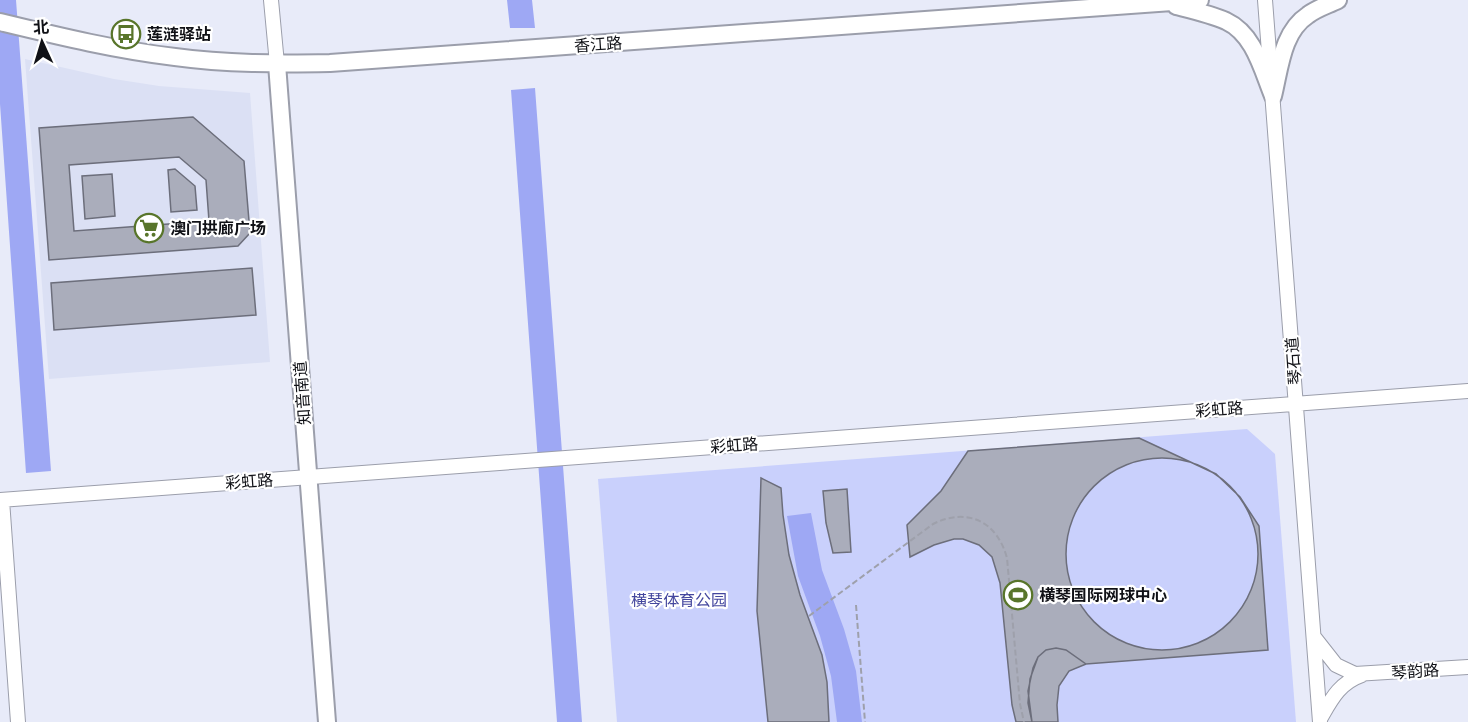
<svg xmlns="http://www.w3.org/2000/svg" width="1468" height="722" viewBox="0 0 1468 722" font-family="'Asap Condensed','Noto Sans SC',sans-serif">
  <rect width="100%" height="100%" fill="#e8ebf9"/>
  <path fill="#dbe0f4" d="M25 59 114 79 159 86 250 93 270 362 49 379Z"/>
  <path fill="#c9d0fc" d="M1247 429 1275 454 1296 722H617L598 479Z"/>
  <path fill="#9ea8f4" d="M0 0H16L51 471 26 473 0 104Z
    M507 0H532L535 28H510Z
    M535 88 582 722H557L511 90Z
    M811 513 822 570 844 629 856 671 862 722H837L831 676 820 636 798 576 787 516Z"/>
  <path fill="#aaadbb" stroke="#6c6e7b" stroke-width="1.5" fill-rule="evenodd" d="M193 117 244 161 250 233 238 246 49 260 39 128ZM179 157 206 180 209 221 74 231 69 165Z
    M175 169 195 186 197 210 171 212 168 170Z
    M112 174 115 216 85 219 82 176Z
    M252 268 256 315 54 330 51 283Z
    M1139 438 1216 474 1240 497 1259 526 1268 650 1086 664 1066 650 1056 648 1046 650 1038 657 1030 679 1028 703 1032 722H1016L1012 705 1000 583 992 557 979 545 963 539H954L934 545 910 557 907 525 941 491 968 451Z
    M1066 554a96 96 0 1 1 192 0a96 96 0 1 1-192 0Z
    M761 478 781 488 783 515 789 555 800 595 822 655 827 682 829 722H768L757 611Z
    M847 489 851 552 833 553 826 523 823 491Z
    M1056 648 1066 650 1086 664 1069 671 1059 686 1057 705 1058 722H1032L1028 691 1033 668 1038 657 1046 650Z"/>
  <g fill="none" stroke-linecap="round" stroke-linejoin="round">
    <g stroke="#9b9eab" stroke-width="16">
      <path id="minor" d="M271 0 277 64
        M1265 0 1320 722
        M0 500 1468 391
        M2 500 18 722
        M1314 637 1336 665 1355 674 1468 667
        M1320 719C1331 700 1339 683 1362 675"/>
    </g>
    <g stroke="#9b9eab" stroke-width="20">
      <path id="major" d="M1176 6C1192 10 1210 14 1226 21 1254 34 1262 69 1273 96
        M0 22C58 36 115 50 175 57 226 64 278 64 330 63L1200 0
        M277 64 327 722
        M1273 96C1280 68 1282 32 1308 15 1317 8 1328 5 1338 0"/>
    </g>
    <path stroke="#9ea0ab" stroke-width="2" stroke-dasharray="6 3" stroke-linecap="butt" d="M856 605 865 722
      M809 616 933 524C967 507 997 521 1007 558L1020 704 1024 722"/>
    <use href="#minor" stroke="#fff" stroke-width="14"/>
    <use href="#major" stroke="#fff" stroke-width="16"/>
  </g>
  <defs>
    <g id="bus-ring" transform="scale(1.5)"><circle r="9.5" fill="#fff" stroke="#58752a" stroke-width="1.5"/><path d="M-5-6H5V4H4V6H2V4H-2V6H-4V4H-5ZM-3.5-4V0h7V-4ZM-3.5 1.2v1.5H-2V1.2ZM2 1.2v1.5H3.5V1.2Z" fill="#58752a"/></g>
    <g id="supermarket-ring" transform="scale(1.5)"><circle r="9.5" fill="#fff" stroke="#58752a" stroke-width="1.5"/><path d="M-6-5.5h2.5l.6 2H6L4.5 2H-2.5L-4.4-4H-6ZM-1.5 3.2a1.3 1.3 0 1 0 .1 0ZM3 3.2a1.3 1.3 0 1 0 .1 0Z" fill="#58752a"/></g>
    <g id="stadium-ring" transform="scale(1.5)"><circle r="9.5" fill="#fff" stroke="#58752a" stroke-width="1.5"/><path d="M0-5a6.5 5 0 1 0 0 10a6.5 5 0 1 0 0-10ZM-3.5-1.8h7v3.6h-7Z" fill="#58752a"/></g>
  </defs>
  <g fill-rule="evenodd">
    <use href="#bus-ring" x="126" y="34"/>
    <use href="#supermarket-ring" x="149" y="228"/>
    <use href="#stadium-ring" x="1018" y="595"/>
  </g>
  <g text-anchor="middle" stroke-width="4.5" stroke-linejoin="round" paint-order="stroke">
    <g font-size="16" font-weight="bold" fill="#101116" stroke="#fff" text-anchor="start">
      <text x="147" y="40">莲涟驿站</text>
      <text x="170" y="234">澳门拱廊广场</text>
      <text x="1039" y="601">横琴国际网球中心</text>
    </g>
    <g font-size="16" fill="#101116" stroke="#fff">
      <text transform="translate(598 44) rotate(-4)" y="6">香江路</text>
      <text transform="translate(1293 361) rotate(-94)" y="6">琴石道</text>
      <text transform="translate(302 393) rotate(-94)" y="6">知音南道</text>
      <text transform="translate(1219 409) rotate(-4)" y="6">彩虹路</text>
      <text transform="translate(734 445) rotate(-4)" y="6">彩虹路</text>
      <text transform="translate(249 481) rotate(-4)" y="6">彩虹路</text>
      <text transform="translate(1415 671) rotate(-4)" y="6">琴韵路</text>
    </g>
    <g font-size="16" fill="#44479e" stroke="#fff">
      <text x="679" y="606">横琴体育公园</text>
    </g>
  </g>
  <g transform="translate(42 42) rotate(356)" stroke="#ffffff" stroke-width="4.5" paint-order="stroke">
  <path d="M0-4.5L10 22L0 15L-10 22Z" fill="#101116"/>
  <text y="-9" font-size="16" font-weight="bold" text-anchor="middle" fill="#101116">北</text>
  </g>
</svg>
